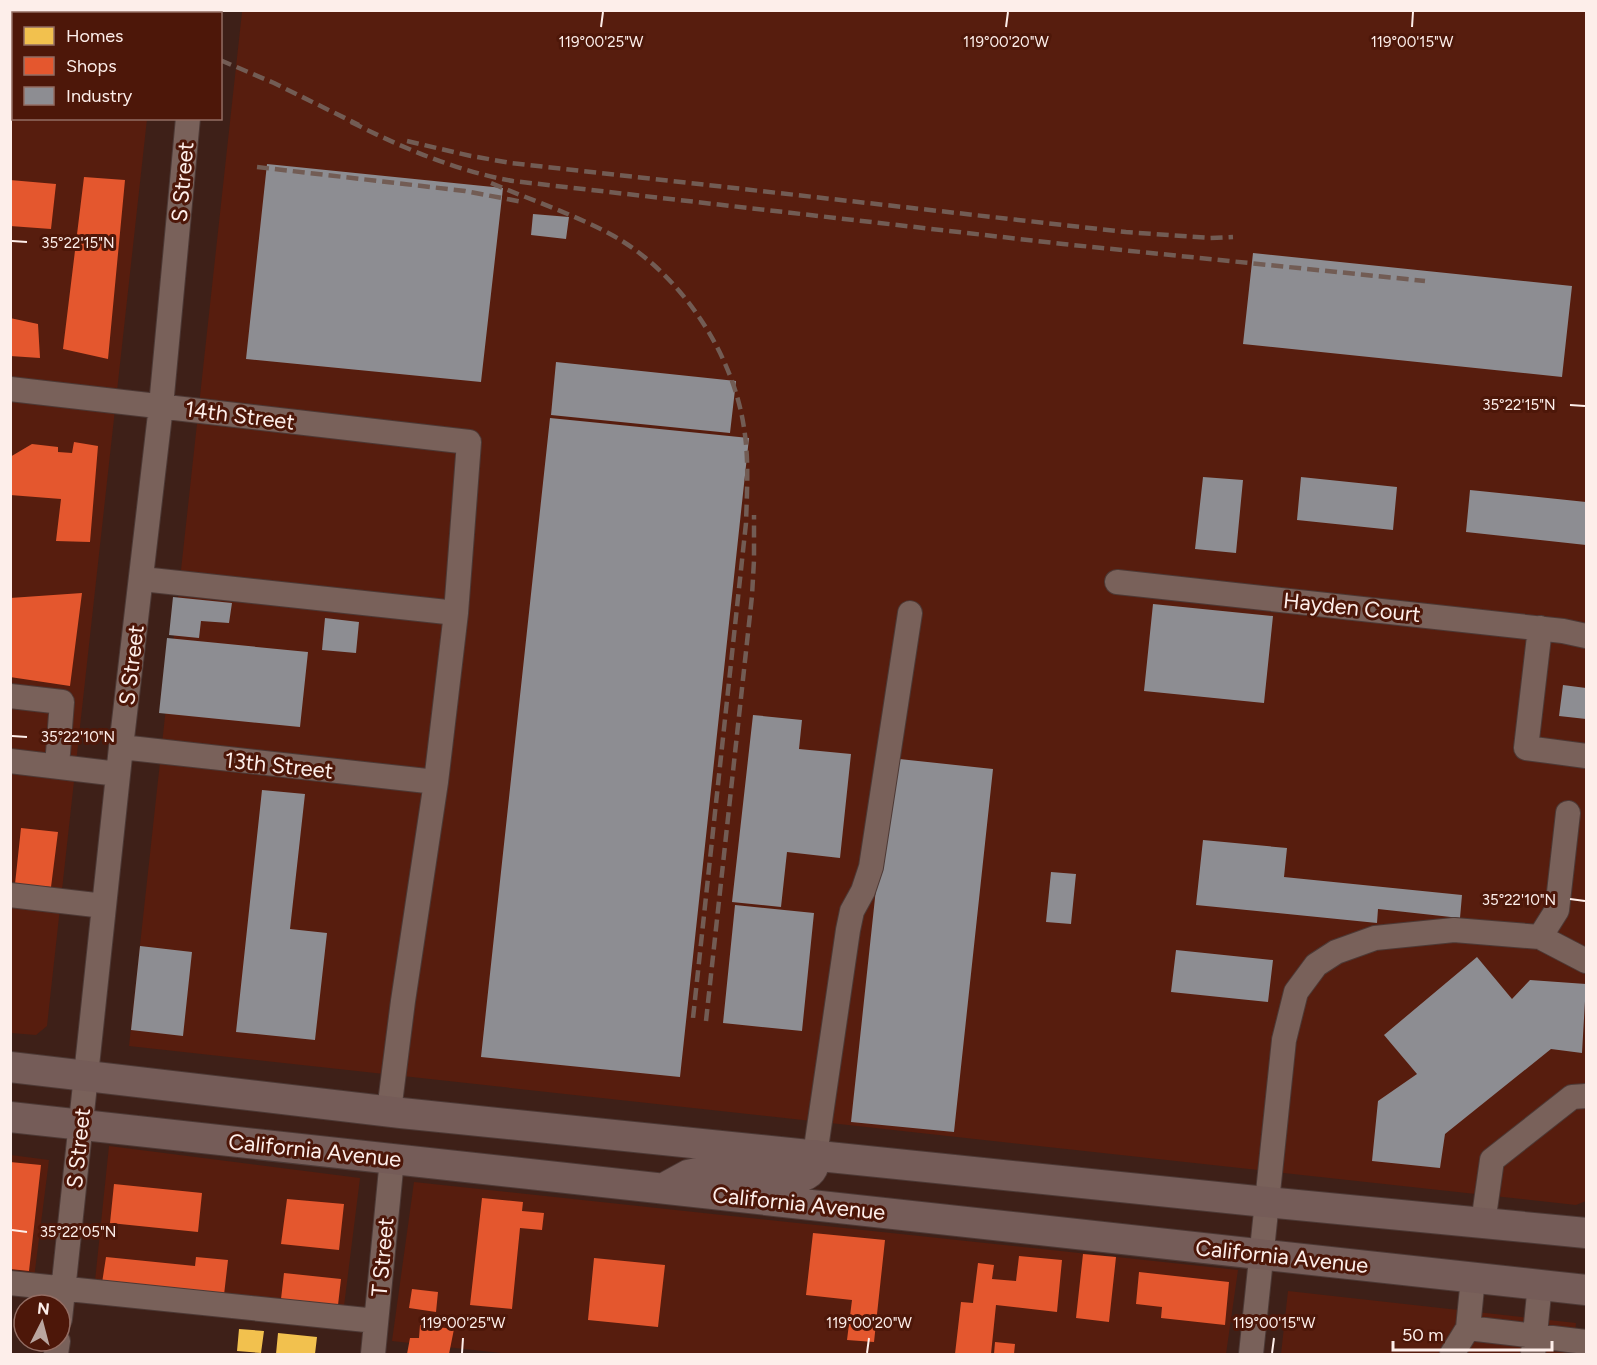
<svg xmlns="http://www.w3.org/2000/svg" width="1597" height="1365" viewBox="0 0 1597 1365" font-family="Figtree,sans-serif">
  <rect width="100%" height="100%" fill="#3e2018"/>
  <path fill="#571d0e" d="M278 10 1586 11V1201L1576 1205 129 1046 242 12Z
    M11 56H14V118L147 119 47 1026 36 1035 11 1033Z
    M109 1146 360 1178 344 1306 95 1281Z
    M11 1155 49 1160 34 1278 11 1275Z
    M414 1182 1238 1270 1226 1354H510L392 1341Z
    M1288 1291 1576 1323 1573 1354H1281Z"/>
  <path fill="#f2c14e" d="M239 1329 264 1331 261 1353 237 1351Z
    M278 1333 317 1337 315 1354H276Z"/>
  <path fill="#e4572e" d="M84 177 125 180 108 359 63 349Z
    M10 180 56 184 51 229 10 226Z
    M10 318 38 324 40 358 10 356Z
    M74 442 98 446 90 542 56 541 61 499 10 495V457L32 444 58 447V452L72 453Z
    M82 593 70 686 10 677V598Z
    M21 828 58 832 51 887 15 884Z
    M10 1162 41 1165 29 1271 10 1269Z
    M114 1184 202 1193 198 1232 110 1223Z
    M482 1198 523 1202 522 1211 544 1213 542 1230 520 1228 512 1309 470 1305Z
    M287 1199 344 1204 339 1250 281 1244Z
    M813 1233 885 1240 874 1342 847 1340 852 1300 806 1295Z
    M1083 1254 1116 1257 1109 1322 1076 1318Z
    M1019 1256 1062 1260 1057 1312 996 1305 991 1354H955L961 1302 973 1303 978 1263 994 1265 992 1279 1016 1281Z
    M106 1257 195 1266 196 1257 228 1260 224 1295 102 1283Z
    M594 1258 665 1265 658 1327 588 1320Z
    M1139 1272 1229 1282 1225 1325 1161 1318 1162 1307 1136 1304Z
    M284 1273 341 1279 338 1305 281 1299Z
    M412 1289 438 1292 436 1312 409 1308Z
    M420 1325 454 1329 449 1354H407L410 1338H419Z
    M995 1342 1015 1344 1014 1354H994Z"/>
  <path fill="#8d8d92" d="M267 164 503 188 481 382 246 359Z
    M533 214 569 217 566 239 531 235Z
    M1253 253 1572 286 1562 377 1243 344Z
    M556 362 736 381 730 433 551 415Z
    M550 418 749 438 680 1077 481 1057Z
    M1203 477 1243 480 1236 553 1195 549Z
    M1301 477 1397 487 1393 530 1297 520Z
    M1470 490 1586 502V545L1466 532Z
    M173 597 232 603 229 623 201 621 199 638 169 635Z
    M1153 604 1273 616 1264 703 1144 691Z
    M325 618 359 622 356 653 322 650Z
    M167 638 308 652 300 727 159 713Z
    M1563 685 1586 688V719L1559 716Z
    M753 715 802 720 799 749 851 754 840 858 787 852 781 907 732 902Z
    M890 758 993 769 954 1132 851 1122Z
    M262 790 305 794 290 929 327 933 315 1040 236 1032Z
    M1203 840 1287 848 1284 877 1462 895 1460 918 1378 909 1377 923 1196 905Z
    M1051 872 1076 874 1071 924 1046 922Z
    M735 905 814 913 802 1031 723 1023Z
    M140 946 192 952 183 1036 131 1030Z
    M1176 950 1273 960 1268 1002 1171 992Z
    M1477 957 1512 999 1530 980 1586 984 1582 1053 1551 1049 1445 1134 1440 1168 1372 1161 1378 1101 1417 1074 1384 1035Z"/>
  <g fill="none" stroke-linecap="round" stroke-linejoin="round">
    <g stroke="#4d3935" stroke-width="26">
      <path id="minor" d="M10 85 14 86
        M10 389 469 442 456 613 436 782 403 1001 389 1111
        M142 579 456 613
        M1117 582 1563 631 1586 636
        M1540 628 1526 748 1586 756
        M10 696 62 702 57 766
        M121 747 436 782
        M10 761 118 774
        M1568 813 1557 910 1540 937 1586 961
        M10 895 104 906
        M815 1155 848 930 852 911 863 891 871 867 910 613
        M1483 1223 1492 1160 1572 1097 1586 1096
        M1473 1278 1468 1328 1586 1342
        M10 1283 376 1321
        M60 1319 121 747 161 406 188 118
        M56 1354 58 1341
        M373 1354 392 1159
        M1251 1354 1284 1040 1296 992 1316 965 1336 952 1375 938 1454 930 1540 937
        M1452 1354 1468 1328
        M1533 1354 1540 1284"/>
    </g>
    <g stroke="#4d3935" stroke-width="32">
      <path id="major" d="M10 1067 401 1113 1266 1202 1586 1233
        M10 1117 1586 1290
        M666 1187 688 1175 702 1172 722 1171 803 1176C814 1172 814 1165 815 1155"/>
    </g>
    <use href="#minor" stroke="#79615a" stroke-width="24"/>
    <use href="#major" stroke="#755c58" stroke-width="30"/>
    <path stroke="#725c54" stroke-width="4.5" stroke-dasharray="12 6" stroke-linecap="butt" d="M10 11 29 14
      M220 60 274 83 359 125
      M351 122C403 148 456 171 513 181L1063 244 1425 281
      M407 141 471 156 511 163 1126 232 1210 238 1233 237
      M257 167 465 191 523 202
      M491 183C531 200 573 214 612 235 679 272 733 352 744 428 749 459 747 491 746 523L693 1018
      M706 1021 752 596 754 560V515"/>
  </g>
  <path fill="none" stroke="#fdeeea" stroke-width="2" d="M601 27 603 12M1006 27 1008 12M1412 27 1413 12M12 241 27 242M1570 405 1585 406M12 736 27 737M1570 899 1585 901M12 1230 27 1232M462 1353 463 1338M867 1353 869 1338M1272 1353 1274 1338"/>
  <g text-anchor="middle" stroke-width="6" stroke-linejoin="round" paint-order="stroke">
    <g font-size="22" fill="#fdeeea" stroke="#4d1709">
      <text transform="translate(182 182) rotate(-85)" y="8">S Street</text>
      <text transform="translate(240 415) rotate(7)" y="8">14th Street</text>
      <text transform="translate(1352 607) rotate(6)" y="8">Hayden Court</text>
      <text transform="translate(131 665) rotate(-83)" y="8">S Street</text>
      <text transform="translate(279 765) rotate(6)" y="8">13th Street</text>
      <text transform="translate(78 1148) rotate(-84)" y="8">S Street</text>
      <text transform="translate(315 1150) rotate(6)" y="8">California Avenue</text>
      <text transform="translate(799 1203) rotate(6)" y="8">California Avenue</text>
      <text transform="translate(1282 1256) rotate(6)" y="8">California Avenue</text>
      <text transform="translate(382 1257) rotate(-85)" y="8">T Street</text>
    </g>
  </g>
  <g font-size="15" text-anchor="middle" fill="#fdeeea" stroke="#4d1709" stroke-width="6" stroke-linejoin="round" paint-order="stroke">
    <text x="601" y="47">119°00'25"W</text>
    <text x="1006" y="47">119°00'20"W</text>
    <text x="1412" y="47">119°00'15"W</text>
    <text x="78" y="248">35°22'15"N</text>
    <text x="1519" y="410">35°22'15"N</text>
    <text x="78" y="742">35°22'10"N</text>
    <text x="1519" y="905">35°22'10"N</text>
    <text x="78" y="1237">35°22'05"N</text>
    <text x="463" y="1328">119°00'25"W</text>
    <text x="869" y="1328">119°00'20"W</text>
    <text x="1274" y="1328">119°00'15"W</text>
  </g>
  <rect width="1597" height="1365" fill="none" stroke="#fdeeea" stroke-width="24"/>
  <rect x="12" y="12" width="210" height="108" fill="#4d1709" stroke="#936d63" stroke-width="1.5"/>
  <rect x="24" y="27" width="30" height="18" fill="#f2c14e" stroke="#936d63" stroke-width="1.5"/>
  <text x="66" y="42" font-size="18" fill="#fdeeea">Homes</text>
  <rect x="24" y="57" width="30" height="18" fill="#e4572e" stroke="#936d63" stroke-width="1.5"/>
  <text x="66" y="72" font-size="18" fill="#fdeeea">Shops</text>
  <rect x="24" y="87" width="30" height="18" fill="#8d8d92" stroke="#936d63" stroke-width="1.5"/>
  <text x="66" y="102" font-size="18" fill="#fdeeea">Industry</text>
  <g transform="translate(42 1323) rotate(6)"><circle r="28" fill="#4d1709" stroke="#936d63" stroke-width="1.5"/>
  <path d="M0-4.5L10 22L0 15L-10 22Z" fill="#baa6a0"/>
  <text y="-9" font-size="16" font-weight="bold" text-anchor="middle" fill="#fdeeea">N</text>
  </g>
  <path d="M1393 1341v9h159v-9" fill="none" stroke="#fdeeea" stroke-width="3"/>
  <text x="1402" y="1341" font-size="18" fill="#fdeeea" stroke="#4d1709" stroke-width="4.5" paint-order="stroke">50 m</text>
</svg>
